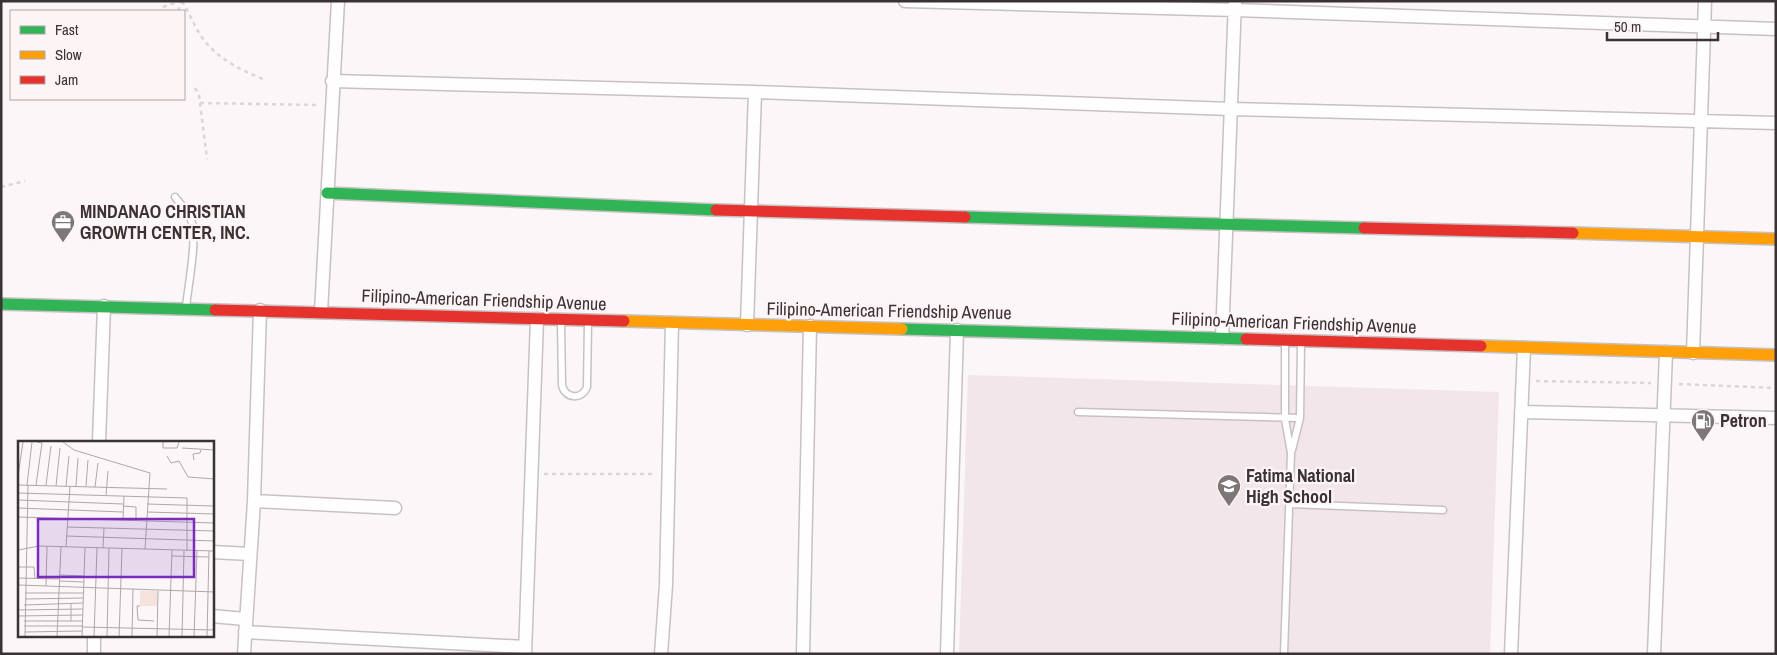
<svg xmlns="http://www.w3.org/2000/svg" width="1777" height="655" viewBox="0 0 1777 655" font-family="'Archivo Narrow',sans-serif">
  <rect width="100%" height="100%" fill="#fbf6f7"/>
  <path fill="#f3e6ea" d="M968 375 1499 392 1490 654H959Z"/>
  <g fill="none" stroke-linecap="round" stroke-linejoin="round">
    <g stroke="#c7c1c3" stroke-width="9">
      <path id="lane" d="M175 197C181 205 190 213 192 223 197 241 188 287 186 307
        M561 321 562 385C565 399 582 400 587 387L588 322
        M1078 412 1300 418
        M1292 450 1300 418 1301 343
        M1290 504 1443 510
        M1284 654 1291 453 1285 419V341"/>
    </g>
    <g stroke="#c7c1c3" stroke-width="15">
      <path id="street" d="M905 1 1235 10 1776 29
        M332 81 755 92 1231 109 1776 123
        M321 312 338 1
        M747 325 755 92
        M1222 338 1235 1
        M1693 353 1705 1
        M1521 412 1776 418
        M99 442 104 306
        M254 501 395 508
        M212 552 250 554
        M212 616 245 619
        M245 632 525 647
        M94 654V636
        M244 654 254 501 260 310
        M525 654 537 319
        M661 654 666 585 672 323
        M803 654 810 326
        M947 654 957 330
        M1511 654 1524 348
        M1654 654 1666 352"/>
    </g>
    <g stroke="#c7c1c3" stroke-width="14">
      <path id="fast" d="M327 193 716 210
        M965 217 1364 228
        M1 304 215 310
        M902 329 1246 339"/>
    </g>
    <g stroke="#c7c1c3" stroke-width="14">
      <path id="slow" d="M1573 233 1776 239
        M624 321 902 329
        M1481 346 1776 355"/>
    </g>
    <g stroke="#c7c1c3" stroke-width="14">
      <path id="jam" d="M716 210 965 217
        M1364 228 1573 233
        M215 310 624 321
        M1246 339 1481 346"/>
    </g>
    <path stroke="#dad6d8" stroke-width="2.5" stroke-dasharray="4 4" stroke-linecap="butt" d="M182 1C189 13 194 25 201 36 215 57 240 70 263 79
      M163 7 180 1
      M178 11 182 1
      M195 88 199 95 207 159
      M200 103 318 105
      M1 187 25 181
      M1536 381 1651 383
      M1679 384 1776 388
      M544 474H656"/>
    <use href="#lane" stroke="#fefefe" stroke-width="6"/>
    <use href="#street" stroke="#fefefe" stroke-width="12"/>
    <use href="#fast" stroke="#30b455" stroke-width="11"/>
    <use href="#slow" stroke="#ff9f0a" stroke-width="11"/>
    <use href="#jam" stroke="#e5322d" stroke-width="11"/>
  </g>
  <defs>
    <g id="office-pin" transform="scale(1.25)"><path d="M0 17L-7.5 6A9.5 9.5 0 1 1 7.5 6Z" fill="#7e7778" stroke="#fdf4f6"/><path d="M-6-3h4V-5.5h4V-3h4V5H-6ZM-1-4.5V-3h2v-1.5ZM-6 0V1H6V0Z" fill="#fff"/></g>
    <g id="fuel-pin" transform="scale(1.25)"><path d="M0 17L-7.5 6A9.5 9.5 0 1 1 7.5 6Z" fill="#7e7778" stroke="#fdf4f6"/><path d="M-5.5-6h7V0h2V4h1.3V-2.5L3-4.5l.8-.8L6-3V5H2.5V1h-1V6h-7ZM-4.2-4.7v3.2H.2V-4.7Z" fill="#fff"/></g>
    <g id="school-pin" transform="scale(1.25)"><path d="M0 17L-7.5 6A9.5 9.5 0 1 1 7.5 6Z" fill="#7e7778" stroke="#fdf4f6"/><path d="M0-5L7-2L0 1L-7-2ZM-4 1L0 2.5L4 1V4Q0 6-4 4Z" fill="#fff"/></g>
  </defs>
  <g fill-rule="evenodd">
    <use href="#office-pin" x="63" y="222"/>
    <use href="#fuel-pin" x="1703" y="421"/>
    <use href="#school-pin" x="1229" y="486"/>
  </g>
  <g text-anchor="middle" stroke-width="4.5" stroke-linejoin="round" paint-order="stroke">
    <g font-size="18" font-weight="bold" fill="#3a3234" stroke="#fdf4f6" text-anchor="start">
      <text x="80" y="218">MINDANAO CHRISTIAN<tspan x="80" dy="21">GROWTH CENTER, INC.</tspan></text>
      <text x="1720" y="427">Petron</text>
      <text x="1246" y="482">Fatima National<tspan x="1246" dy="21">High School</tspan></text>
    </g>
    <g font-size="18" fill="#3a3234" stroke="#fdf4f6">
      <text transform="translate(484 300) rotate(2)" y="6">Filipino-American Friendship Avenue</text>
      <text transform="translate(889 311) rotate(1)" y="6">Filipino-American Friendship Avenue</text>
      <text transform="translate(1294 323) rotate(2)" y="6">Filipino-American Friendship Avenue</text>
    </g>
  </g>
  <g transform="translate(18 441)">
    <rect width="196" height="196" fill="#fbf6f7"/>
    <path d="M122 150H139V165H122Z" fill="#f5e2dc"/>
    <path fill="none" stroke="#aea8a9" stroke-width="1" d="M45 1 56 9 132 32 127 108M145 1V7H159L161 1M164 7 197 9M149 15 153 22 161 20 170 36 197 38M176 19 175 13 182 12 183 9M0 35 5 1M0 44 149 48M9 44 14 1M18 44 24 2 19 1M28 44 33 5M38 45 42 7M48 45 51 15M58 45 60 17M68 45 70 19M77 46 80 22M0 52 169 57V110M88 54 90 30M0 59 105 63M129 63 195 65M105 65 118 66V79M0 67 105 71M129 71 197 73M0 76 197 82M105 78 106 55M49 86 197 90M48 95 197 100M48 106 52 45M85 107 86 87M0 109 21 105 197 110M154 115 191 116M0 126H16L17 138M41 134 66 135M0 137 41 138M41 140 66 141M0 144 197 151M28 145 29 105M7 152H65M7 158 65 157M6 164 65 162M122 165H119L120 179 136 180M0 169 65 168M0 175 65 174M6 180H65M53 180V163M6 185H64M64 186 197 189M7 191 64 190M7 196 10 44M39 196 43 106M64 196 67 107M76 196 79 107M89 196 91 107M101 196 104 108M114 196 115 148M139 196 140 150M151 196 154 109M164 196 166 110M176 196 179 110M189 196 191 110"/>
    <path fill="#7b2cbf" fill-opacity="0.15" stroke="#7b2cbf" stroke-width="2.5" d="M20 78H176V136H20Z"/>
    <rect width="196" height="196" fill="none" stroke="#3a3234" stroke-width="2.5"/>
  </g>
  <rect width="1777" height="655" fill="none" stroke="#3a3234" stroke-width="5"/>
  <rect x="10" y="10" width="175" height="90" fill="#fdf4f6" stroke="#afa6a8"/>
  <rect x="20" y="26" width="25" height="8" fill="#30b455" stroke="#afa6a8"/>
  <text x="55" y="35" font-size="15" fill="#3a3234">Fast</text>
  <rect x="20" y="51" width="25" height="8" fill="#ff9f0a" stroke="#afa6a8"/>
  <text x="55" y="60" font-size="15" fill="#3a3234">Slow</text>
  <rect x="20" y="76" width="25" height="8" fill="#e5322d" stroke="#afa6a8"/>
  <text x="55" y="85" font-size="15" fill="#3a3234">Jam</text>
  <path d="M1607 32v8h111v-8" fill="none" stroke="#3a3234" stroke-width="2.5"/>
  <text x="1614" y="32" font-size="15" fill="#3a3234" stroke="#fdf4f6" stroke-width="4" paint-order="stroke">50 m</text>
</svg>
